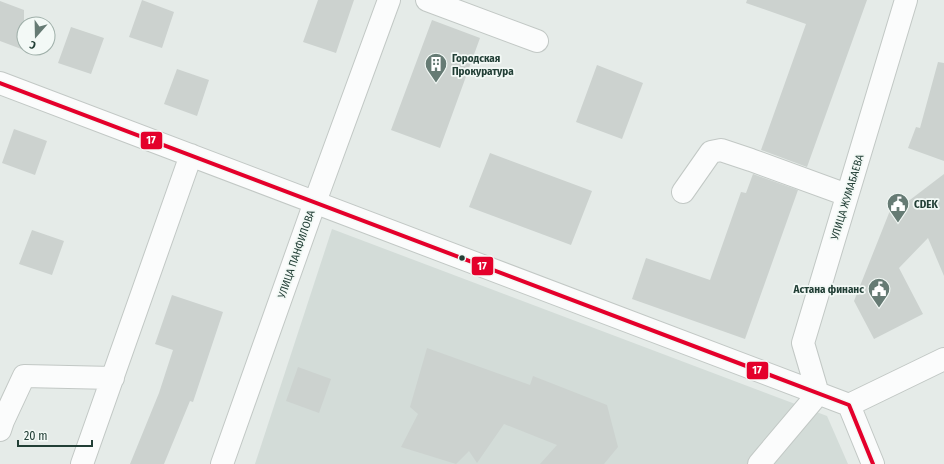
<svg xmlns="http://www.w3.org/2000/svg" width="944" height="464" viewBox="0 0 944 464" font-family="'Fira Sans Condensed',sans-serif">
  <rect width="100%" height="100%" fill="#e5ebe8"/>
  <path fill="#d3dcd8" d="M332 229 827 416 848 464H255Z"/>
  <path fill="#ccd2cf" d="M142 0 174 12 162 48 129 37Z
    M318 0H354L336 53 303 42Z
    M747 0H867L807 167 761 150 806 24 746 3Z
    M0 1 24 10V50L0 41Z
    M432 20 480 38 440 148 391 130Z
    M71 27 104 38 91 74 58 63Z
    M938 62 944 63V161L908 148 916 127 920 128Z
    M597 65 643 83 622 139 576 122Z
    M177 69 209 80 197 116 164 104Z
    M14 129 47 141 35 175 2 163Z
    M490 153 592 191 571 245 469 207Z
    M753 174 798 190 745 339 632 299 646 258 710 280 741 192 746 193Z
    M944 174V276L928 238 899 268 923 314 874 339 854 301 893 203 902 206Z
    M32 230 64 241 52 275 19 264Z
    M172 295 223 312 193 402 190 401 164 464H130L159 393 173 350 155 344Z
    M427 348 530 385 533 376 607 405 618 447 604 464H540L557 445 504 424 477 463 469 451 456 464 401 447 418 414 410 407Z
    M298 367 331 379 319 413 286 401Z"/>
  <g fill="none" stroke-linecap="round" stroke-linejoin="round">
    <g stroke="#c2c8c5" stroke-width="24">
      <path id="minor" d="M427 0 537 41
        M0 83 849 405 873 464
        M683 192 711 152 721 150 751 160 847 195
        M818 394 803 343 906 0
        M849 405 944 359
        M0 430 3 421 24 376 113 378
        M82 464 191 155
        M222 464 315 202 389 0
        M759 464 818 394"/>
    </g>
    <use href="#minor" stroke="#fbfcfc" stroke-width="22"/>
    <g stroke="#f3f9f6" stroke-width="7">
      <path id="bus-1" d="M0 83 849 405 873 464"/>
    </g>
    <use href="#bus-1" stroke="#e4002b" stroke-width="4"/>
  </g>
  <defs>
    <g id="building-pin" transform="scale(1.15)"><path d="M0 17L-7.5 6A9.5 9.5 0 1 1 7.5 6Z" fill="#667b74" stroke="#f3f9f6"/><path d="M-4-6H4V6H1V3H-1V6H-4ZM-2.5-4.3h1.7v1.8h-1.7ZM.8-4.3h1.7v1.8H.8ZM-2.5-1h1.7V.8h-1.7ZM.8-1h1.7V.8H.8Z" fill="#fff"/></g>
    <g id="civic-pin" transform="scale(1.15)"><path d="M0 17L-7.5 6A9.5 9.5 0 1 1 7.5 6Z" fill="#667b74" stroke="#f3f9f6"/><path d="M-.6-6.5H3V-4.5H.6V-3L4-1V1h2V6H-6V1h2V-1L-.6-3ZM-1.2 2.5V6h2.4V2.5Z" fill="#fff"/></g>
  </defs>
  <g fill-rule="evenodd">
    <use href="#building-pin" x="436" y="64"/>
    <use href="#civic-pin" x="898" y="204"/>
    <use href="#civic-pin" x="879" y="289"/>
  </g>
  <circle fill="#223f36" stroke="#f3f9f6" stroke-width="1.5" cx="462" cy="258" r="3.5"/>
  <g text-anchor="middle" stroke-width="3.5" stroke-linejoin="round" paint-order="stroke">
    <g font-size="11" font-weight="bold" fill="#223f36" stroke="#f3f9f6" text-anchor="start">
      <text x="452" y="62">Городская<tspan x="452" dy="13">Прокуратура</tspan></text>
      <text x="914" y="208">CDEK</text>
      <text x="864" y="293" text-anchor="end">Астана финанс</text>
    </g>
    <g font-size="11" fill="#223f36" stroke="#f3f9f6">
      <text transform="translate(847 197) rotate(-73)" y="4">УЛИЦА ЖУМАБАЕВА</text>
      <text transform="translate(296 254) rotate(-71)" y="4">УЛИЦА ПАНФИЛОВА</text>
    </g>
  </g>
  <g stroke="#f3f9f6" stroke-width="1.5">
    <rect x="140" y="131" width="23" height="19" rx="4" fill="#e4002b"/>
    <rect x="471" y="256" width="23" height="20" rx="4" fill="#e4002b"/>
    <rect x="746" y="361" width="23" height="19" rx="4" fill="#e4002b"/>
  </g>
  <g font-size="11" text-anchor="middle" font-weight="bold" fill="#fff">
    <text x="151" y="144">17</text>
    <text x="482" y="270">17</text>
    <text x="757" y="374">17</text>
  </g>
  <g transform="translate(36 36) rotate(200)"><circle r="19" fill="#f3f9f6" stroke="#9fafa9"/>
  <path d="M0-3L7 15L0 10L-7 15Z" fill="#667b74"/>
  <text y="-6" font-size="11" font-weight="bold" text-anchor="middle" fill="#223f36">С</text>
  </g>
  <path d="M18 440v6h74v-6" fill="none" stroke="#223f36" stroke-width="2"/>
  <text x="24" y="440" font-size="12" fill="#223f36" stroke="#f3f9f6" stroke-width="3" paint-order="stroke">20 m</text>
</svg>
